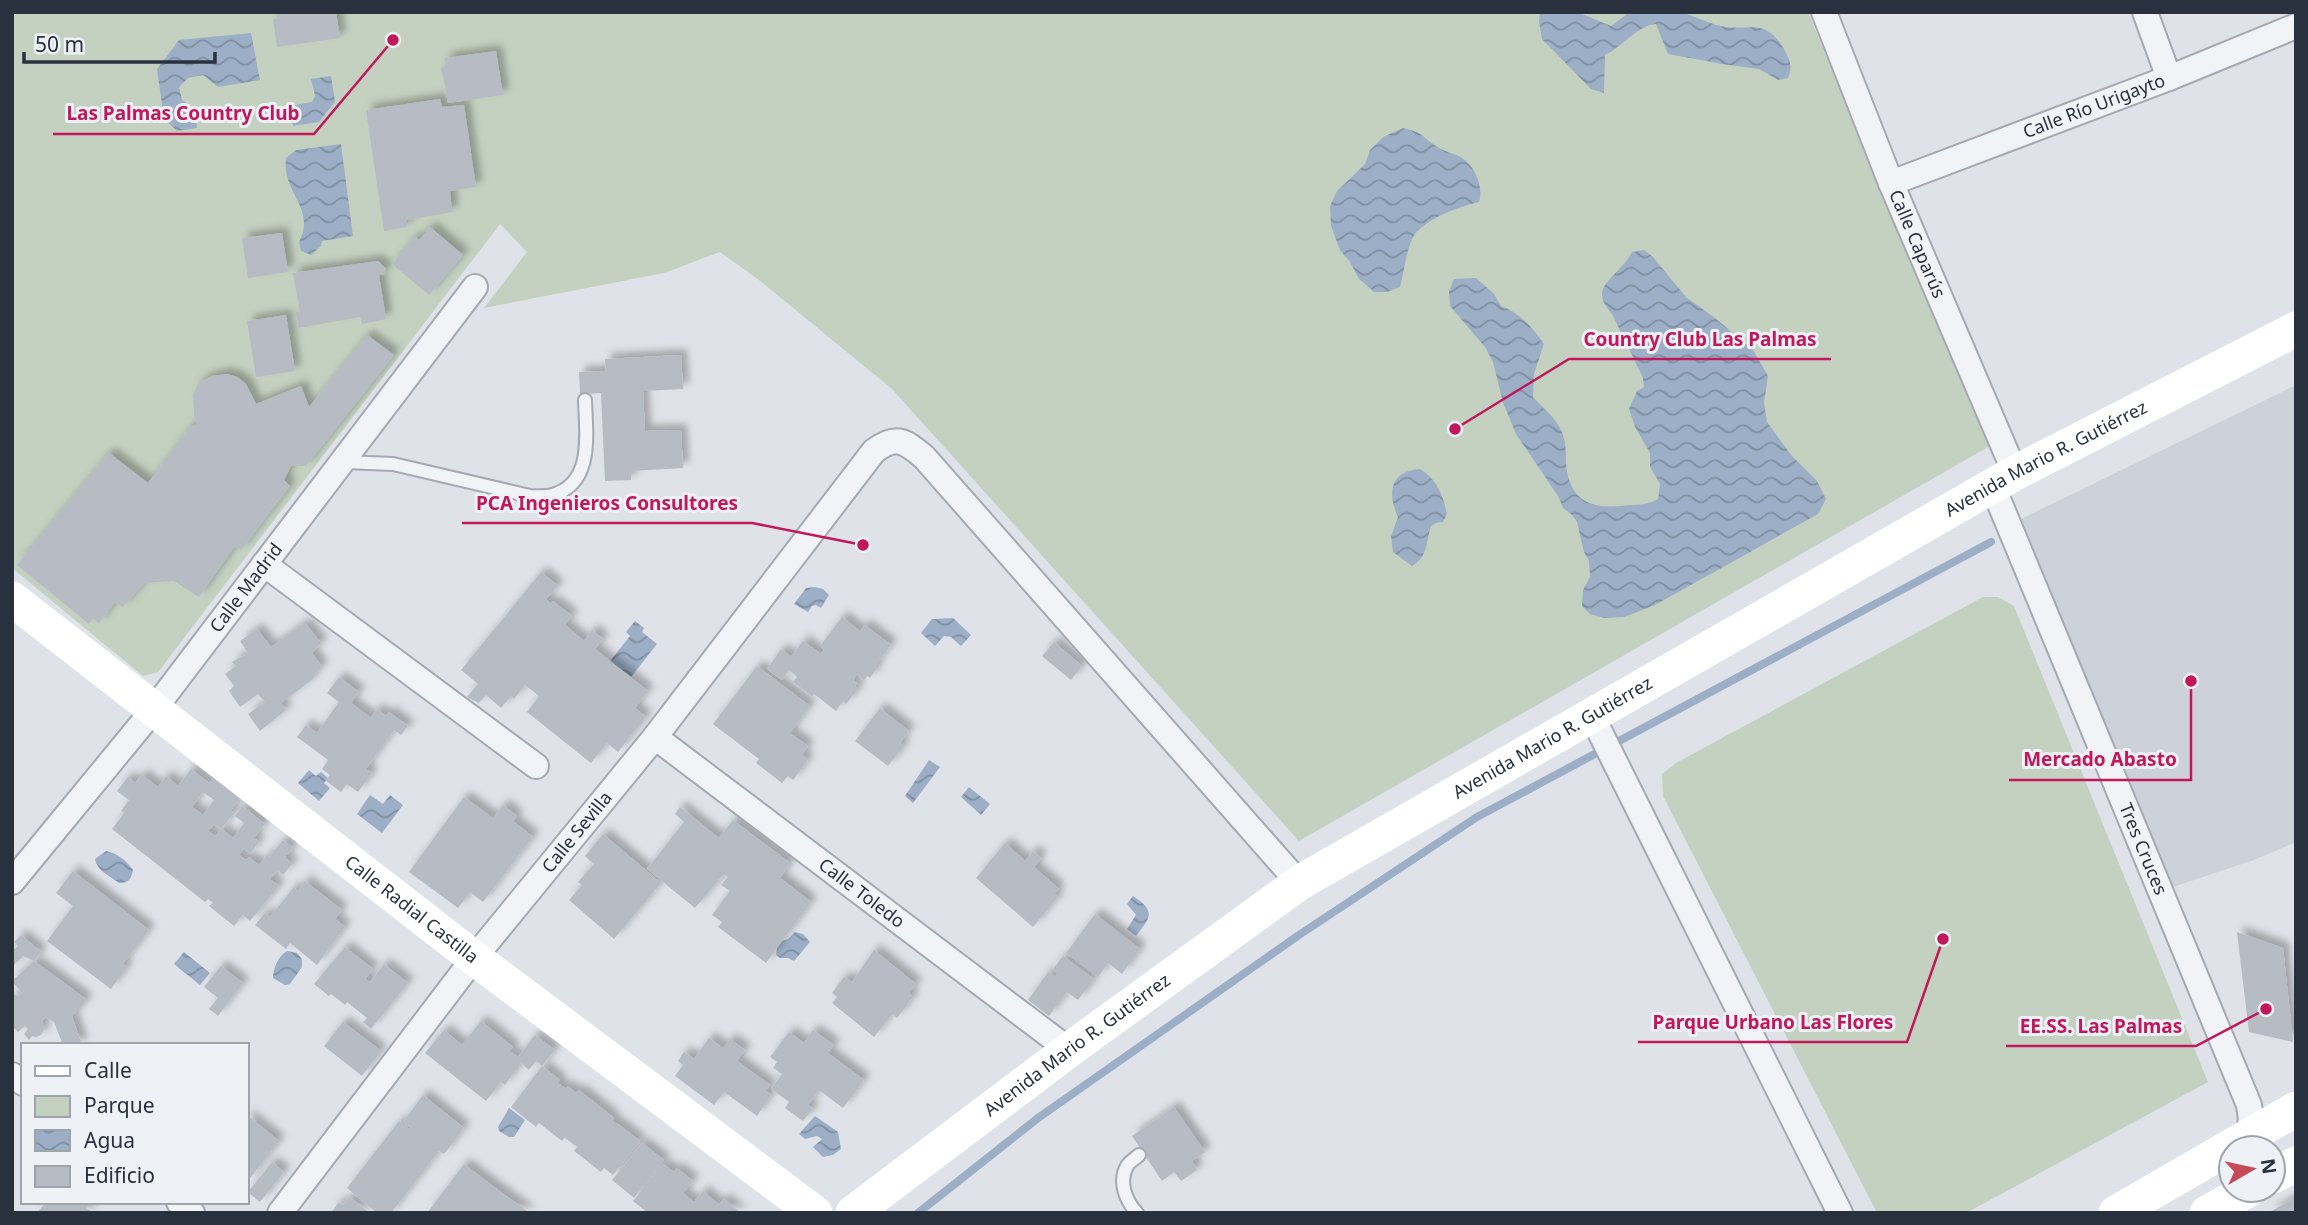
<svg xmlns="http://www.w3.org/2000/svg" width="2308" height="1225" viewBox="0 0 2308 1225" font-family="'Noto Sans',sans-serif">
  <defs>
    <pattern id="water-waves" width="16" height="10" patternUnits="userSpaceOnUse" patternTransform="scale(1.75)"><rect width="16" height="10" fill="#9cafc6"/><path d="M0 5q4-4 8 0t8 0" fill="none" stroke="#7f8fa2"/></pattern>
    <filter id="shadow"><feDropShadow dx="6" dy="-6" stdDeviation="3.5" flood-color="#0004"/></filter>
  </defs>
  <rect width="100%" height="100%" fill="#dfe2e8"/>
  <path fill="#cdd1d9" d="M2296 385V842L2251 861 2170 888 2021 519Z"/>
  <path fill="#c4d1c1" d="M12 12H1808L1990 446 1299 841 892 389 759 280 720 252 664 273 484 308 527 252 500 224 158 672 143 676 12 568Z
    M1983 597H1998L2014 606 2208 1082 1966 1213H1877L1663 796 1662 774 1676 763Z"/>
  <path fill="url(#water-waves)" d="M1540 12H1577L1611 26 1626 15V12C1643 12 1664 9 1680 12 1692 15 1704 21 1716 25 1748 34 1765 13 1786 53 1791 62 1792 68 1788 78L1778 80 1759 69 1722 64 1668 54 1656 24C1638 25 1622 47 1605 55L1604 93 1591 89 1542 39 1539 22Z
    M251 33 260 80 218 87 203 75 188 78 179 87 182 100 195 109 197 128 177 131 164 119 157 69 179 40Z
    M331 76 335 102 319 122 293 126 290 106 312 102 315 96 311 79Z
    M1403 128C1424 133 1420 135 1436 146 1444 152 1454 153 1462 158 1475 166 1484 188 1479 202 1459 207 1429 217 1415 234 1407 245 1404 273 1400 287L1387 292H1374L1359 279 1350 262 1340 250 1331 226 1330 206 1337 191 1365 164 1370 150 1383 137Z
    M341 144 353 236 322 241 321 246 311 255 301 251 299 242C317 209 281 192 286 158L296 150Z
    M1644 250 1653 257 1686 297 1715 318 1753 350 1768 376 1764 403 1767 422 1792 456 1817 481 1826 499 1818 514 1655 605 1624 617 1605 618 1590 614 1582 606 1583 590 1590 577 1589 561 1584 552 1577 522 1572 515 1563 508 1558 496 1516 434 1503 403 1493 362 1485 347 1450 306 1449 291 1454 279 1476 278 1494 294 1501 306C1520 313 1533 328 1544 344L1534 374 1533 397C1542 407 1556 418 1561 430 1566 441 1566 451 1566 463 1569 498 1587 509 1621 506 1634 504 1647 506 1658 499L1660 484 1650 467V453L1635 427 1629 409 1637 391 1644 387 1643 378 1612 314C1591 291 1607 283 1622 266 1626 262 1629 257 1632 252Z
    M1420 469C1437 479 1443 495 1447 514L1443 522 1436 523 1431 526C1426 542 1428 557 1412 566L1393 552 1391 537 1398 517C1387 493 1390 471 1420 469Z
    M815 587 823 589 829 595 821 608 816 605 812 606 808 612 794 604 806 588Z
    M953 618 971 635 961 646 951 637 944 636 935 646 921 633 932 619Z
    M635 621 644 628 642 632 657 644 631 677 610 661 630 636 626 632Z
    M929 760 940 767 913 803 905 796Z
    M309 770 316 776 321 772 328 778 324 783 330 788 319 801 298 783Z
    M969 787 990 804 981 815 961 797Z
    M370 795 383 804 390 795 403 805 382 833 357 814Z
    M106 851C117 853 127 861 133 870 131 879 129 883 119 883 110 876 97 871 95 859Z
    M1133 896C1156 911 1151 917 1136 936L1127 929 1136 915 1127 904Z
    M795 932 803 934 810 942 794 961 788 958H780L776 955 777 948 782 941 788 939Z
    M287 951 297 953 302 959V967L290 984 285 985 273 978C273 969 278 956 287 951Z
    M184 952 210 973 200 985 174 964Z
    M509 1108 525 1120 514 1137H509L499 1131 498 1127Z
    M815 1116 838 1132 841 1149 833 1155 823 1157 813 1147 822 1139 817 1136 805 1139 799 1134Z"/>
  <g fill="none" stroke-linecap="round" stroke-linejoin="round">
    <path stroke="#9cafc6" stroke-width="8" d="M918 1213 1038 1118 1299 935 1477 817 1991 542"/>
  </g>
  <path fill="#b7bbc4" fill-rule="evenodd" filter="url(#shadow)" d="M277 12H336L340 38 277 47 273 19H277Z
    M496 51 503 95 448 103 441 67 446 66 445 58Z
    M440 99 442 107 464 105 476 187 450 191 452 212 407 220V227L384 231 366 110Z
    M430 227 463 255 429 295 392 264 415 237 419 240Z
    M282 233 288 272 248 278 242 238Z
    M378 261 386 269 385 274 379 275 386 319 362 324 360 317 298 328 296 312H300L293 273Z
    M286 315 295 371 256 377 247 321Z
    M367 335 394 355 306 466H291L284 480 290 486 241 550 235 546 199 597 174 581 144 583 123 607 115 602 99 623 93 618 89 624 17 565 109 453 148 483 190 427 197 424 194 415 193 394 199 383 212 376 227 374 237 377 246 384 256 404 301 386 309 407Z
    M681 355 683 389 643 391 645 431 681 430 683 468 631 471V480L605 481 601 393 580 394 579 372 606 371 605 359Z
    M541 572 558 586 546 599 551 604 553 601 572 616 565 625 584 641 592 630 603 639 595 649 648 691 635 708 646 717 618 752 607 743 591 763 527 712 539 696 525 685 514 699 511 696 501 708 486 695 479 703 467 697 478 684 461 670Z
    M842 617 860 631 865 625 891 645 875 666 877 668 870 678 867 676 864 680 857 674 853 680 858 683 855 686 858 689 846 704 843 701 836 711 814 694 812 696 793 682 797 677 789 670 782 680 767 669 781 649 791 657 803 641 821 654 824 650 820 646Z
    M305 623 321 643 312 653 322 667 314 675 313 679 281 703 286 710 260 731 248 714 265 702 258 694 240 707 229 691 234 686 225 674 236 666 232 662 248 653 240 641 257 629 271 647Z
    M1054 642 1082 666 1071 680 1042 656Z
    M757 666 810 706 790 733 808 746 802 755 808 760 793 780 788 776 782 783 756 763 759 759 713 724Z
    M339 677 359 692 351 703 371 718 377 709 386 716 389 712 408 726 401 735 394 730 366 769 372 773 358 792 347 784 341 792 326 781 330 775 322 769 328 760 297 737 306 725 317 733 339 702 327 693Z
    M880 708 909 731 900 743 904 746 888 766 855 741Z
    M191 769 209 783 214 777 241 797 231 810 234 813 221 829 214 824 208 831 215 836 221 829 233 838 244 823 235 816 242 806 265 824 254 838 259 842 250 854 244 848 239 855 246 860 249 857 259 865 267 855 269 857 283 840 293 848 285 857 292 864 283 875 278 870 270 879 279 886 250 921 243 915 234 926 209 906 213 903 208 899 205 902 112 829 124 813 121 811 129 800 117 791 128 777 135 783 142 775 158 787 166 776 178 786ZM203 792 214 800 203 815 192 807Z
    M464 797 493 818 503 805 517 816 513 821 533 837 483 902 470 892 458 908 409 872Z
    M680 807 719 838 733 820 790 863 780 878 811 902 766 963 718 927 722 922 712 915 730 891 721 885 728 877 724 874 695 908 647 869 684 822 675 814Z
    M603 834 661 883 614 939 569 900 582 885 578 882 594 864 585 856Z
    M1005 843 1025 861 1033 851 1041 858 1034 867 1059 889 1054 894 1058 897 1033 927 976 878Z
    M73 871 149 930 123 964 127 967 111 989 47 941 73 906 56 893Z
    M305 881 342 910 335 919 345 927 317 965 290 943 286 949 255 925 265 913 270 917 294 887 298 891Z
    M1095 914 1140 949 1122 974 1108 963 1098 977 1066 953Z
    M2237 932 2283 948 2293 1042 2249 1032Z
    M21 935 41 952 34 961 23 956 12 967V951L18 946 14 942Z
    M345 947 373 969 365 979 370 982 384 964 408 983 371 1029 363 1022 367 1018 347 1002 345 1005 331 994 329 996 314 984Z
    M874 950 916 984 909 993 913 997 897 1018 892 1014 874 1037 832 1003 837 997 832 993 844 977 852 982Z
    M1063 956 1094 979 1078 1000 1067 992 1049 1016 1028 1000 1048 972 1055 977 1058 973 1053 969Z
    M34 961 86 999 84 1004 72 1016 82 1045H63L54 1022 46 1017 42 1021 44 1030 41 1035 36 1037 32 1036 29 1040 24 1034 28 1029 25 1026 18 1032 12 1026V993L18 996 22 993 12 981Z
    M221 966 243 983 218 1016 209 1009 218 998 204 987Z
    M481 1021 513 1047 510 1051 518 1057 535 1035 555 1050 542 1066 536 1061 529 1070 521 1063 505 1085 501 1082 486 1101 425 1053 444 1030 462 1045Z
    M343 1022 381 1051 362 1076 324 1046Z
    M813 1030 834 1045 828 1053 864 1080 843 1108 819 1090 808 1105 813 1109 803 1121 785 1108 789 1102 771 1089 782 1074 773 1068 777 1062 770 1057 789 1032 804 1043Z
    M709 1038 723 1048 730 1039 745 1050 737 1061 770 1085 766 1091 771 1095 757 1116 724 1092 714 1105 675 1076 683 1065 678 1061 684 1052 694 1059Z
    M542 1066 560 1080 558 1083 566 1089 568 1086 576 1093 579 1090 614 1118 612 1121 616 1124 617 1123 640 1141 613 1175 604 1168 601 1172 587 1161 574 1151 577 1147 565 1138 562 1141 539 1123 536 1127 511 1107Z
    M423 1095 464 1128 444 1154 439 1151 391 1213H377L347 1188 399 1121 424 1140 403 1122Z
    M1174 1107 1205 1152 1192 1161 1197 1170 1181 1181 1174 1172 1162 1181 1132 1136Z
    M247 1115 279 1141 247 1182Z
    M642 1143 664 1160 634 1198 612 1180Z
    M272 1162 284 1172 260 1202 248 1192Z
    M464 1164 498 1190 530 1213H427Z
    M663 1164 674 1172 677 1168 693 1181 683 1193 694 1202 703 1191 719 1205 724 1199 741 1213H648L633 1201Z
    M349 1197 370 1213H331L339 1202 343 1205Z
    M2296 1197V1213H2268Z
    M46 1202H90L86 1208 93 1213H37Z"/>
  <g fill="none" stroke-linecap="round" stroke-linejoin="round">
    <g stroke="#a5a9b2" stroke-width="16">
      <path id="lane" d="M344 462 393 464 530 496C537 496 545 497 552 495 594 484 586 434 585 400
        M1137 1213C1126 1201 1118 1182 1127 1166 1129 1162 1136 1158 1139 1155"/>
    </g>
    <g stroke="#a5a9b2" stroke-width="28">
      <g id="street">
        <path id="s1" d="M1824 12 1891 183 2015 473"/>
        <path d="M2145 12 2169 78"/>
        <path id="s2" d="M1891 183 2169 78 2296 26"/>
        <path id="s3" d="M1993 487 2249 1105 2251 1119 2248 1135"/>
        <path d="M264 564 536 766"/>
        <path d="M1592 716 1840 1213"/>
        <path id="s4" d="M655 737 1069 1050"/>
        <path id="s5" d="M12 882 155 708 475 287"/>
        <path d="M12 1075 23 1083"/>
        <path d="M179 1202 192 1213"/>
        <path id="s6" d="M280 1213 474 958 655 737 874 451C896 435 904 440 924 457L1299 883"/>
      </g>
    </g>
    <use href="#lane" stroke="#f2f3f6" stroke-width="12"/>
    <use href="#street" stroke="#f2f3f6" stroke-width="24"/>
    <g stroke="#fff" stroke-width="35">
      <path id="s7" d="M12 599 474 958 815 1213"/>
      <path d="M2273 1176 2296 1164"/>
      <path id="s8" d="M853 1213 1069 1050 1299 883 2015 473 2296 329"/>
      <path d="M2116 1213 2296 1109"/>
      <path d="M2207 1213 2248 1190"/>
    </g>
  </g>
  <g text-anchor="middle" stroke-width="6" stroke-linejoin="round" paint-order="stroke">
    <g font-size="18" fill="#29303e" stroke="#eef1f5">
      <text dy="6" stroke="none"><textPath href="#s2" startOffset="217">Calle Río Urigayto</textPath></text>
      <text dy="6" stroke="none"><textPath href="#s1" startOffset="250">Calle Caparús</textPath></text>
      <text dy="6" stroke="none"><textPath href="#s8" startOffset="1414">Avenida Mario R. Gutiérrez</textPath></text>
      <text dy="6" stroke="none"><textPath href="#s5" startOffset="376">Calle Madrid</textPath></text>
      <text dy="6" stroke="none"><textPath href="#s8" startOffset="847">Avenida Mario R. Gutiérrez</textPath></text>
      <text dy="6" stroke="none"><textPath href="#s6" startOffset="483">Calle Sevilla</textPath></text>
      <text dy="6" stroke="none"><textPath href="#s3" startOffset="392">Tres Cruces</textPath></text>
      <text dy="6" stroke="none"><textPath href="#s4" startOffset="259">Calle Toledo</textPath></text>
      <text dy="6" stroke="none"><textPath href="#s7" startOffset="506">Calle Radial Castilla</textPath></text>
      <text dy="6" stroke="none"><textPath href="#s8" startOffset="280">Avenida Mario R. Gutiérrez</textPath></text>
    </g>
  </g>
  <path fill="none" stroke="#c2185b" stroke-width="2.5" d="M393 40L314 134H53M1455 429L1569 359H1831M863 545L752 523H462M2191 681L2191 780H2009M1943 939L1907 1042H1638M2266 1009L2196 1046H2006"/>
  <g fill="#c2185b" stroke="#eef1f5" stroke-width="2.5">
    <circle cx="393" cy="40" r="7"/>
    <circle cx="1455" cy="429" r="7"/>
    <circle cx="863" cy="545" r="7"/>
    <circle cx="2191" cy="681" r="7"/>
    <circle cx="1943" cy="939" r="7"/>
    <circle cx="2266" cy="1009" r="7"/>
  </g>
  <g font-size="19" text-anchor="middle" font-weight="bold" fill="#c2185b" stroke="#eef1f5" stroke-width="6" stroke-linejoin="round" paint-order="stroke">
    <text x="183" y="120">Las Palmas Country Club</text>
    <text x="1700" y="346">Country Club Las Palmas</text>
    <text x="607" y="510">PCA Ingenieros Consultores</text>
    <text x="2100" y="766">Mercado Abasto</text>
    <text x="1773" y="1029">Parque Urbano Las Flores</text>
    <text x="2101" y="1033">EE.SS. Las Palmas</text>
  </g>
  <rect width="2308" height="1225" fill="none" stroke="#29303e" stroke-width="28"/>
  <rect x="21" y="1043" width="228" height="161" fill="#eef1f5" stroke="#9fa4ac" stroke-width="2"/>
  <rect x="35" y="1066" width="35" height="10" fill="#ffffff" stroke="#9fa4ac" stroke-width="2"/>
  <text x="84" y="1078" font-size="21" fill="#29303e">Calle</text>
  <rect x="35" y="1096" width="35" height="21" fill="#c4d1c1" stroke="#9fa4ac" stroke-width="2"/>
  <text x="84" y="1113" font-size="21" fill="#29303e">Parque</text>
  <rect x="35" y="1130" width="35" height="21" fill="url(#water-waves)" stroke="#9fa4ac" stroke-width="2"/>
  <text x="84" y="1148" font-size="21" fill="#29303e">Agua</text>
  <rect x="35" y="1166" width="35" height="21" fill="#b7bbc4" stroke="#9fa4ac" stroke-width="2"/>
  <text x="84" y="1183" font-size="21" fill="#29303e">Edificio</text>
  <g transform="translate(2252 1169) rotate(81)"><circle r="33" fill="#eef1f5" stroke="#9fa4ac" stroke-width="2"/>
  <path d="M0-5L12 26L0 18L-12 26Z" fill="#c64a59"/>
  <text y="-10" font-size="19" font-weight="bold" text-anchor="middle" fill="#29303e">N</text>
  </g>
  <path d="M24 52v10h191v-10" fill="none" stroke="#29303e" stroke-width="3.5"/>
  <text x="35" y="52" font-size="21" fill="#29303e" stroke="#eef1f5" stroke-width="5" paint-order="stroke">50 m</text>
</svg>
